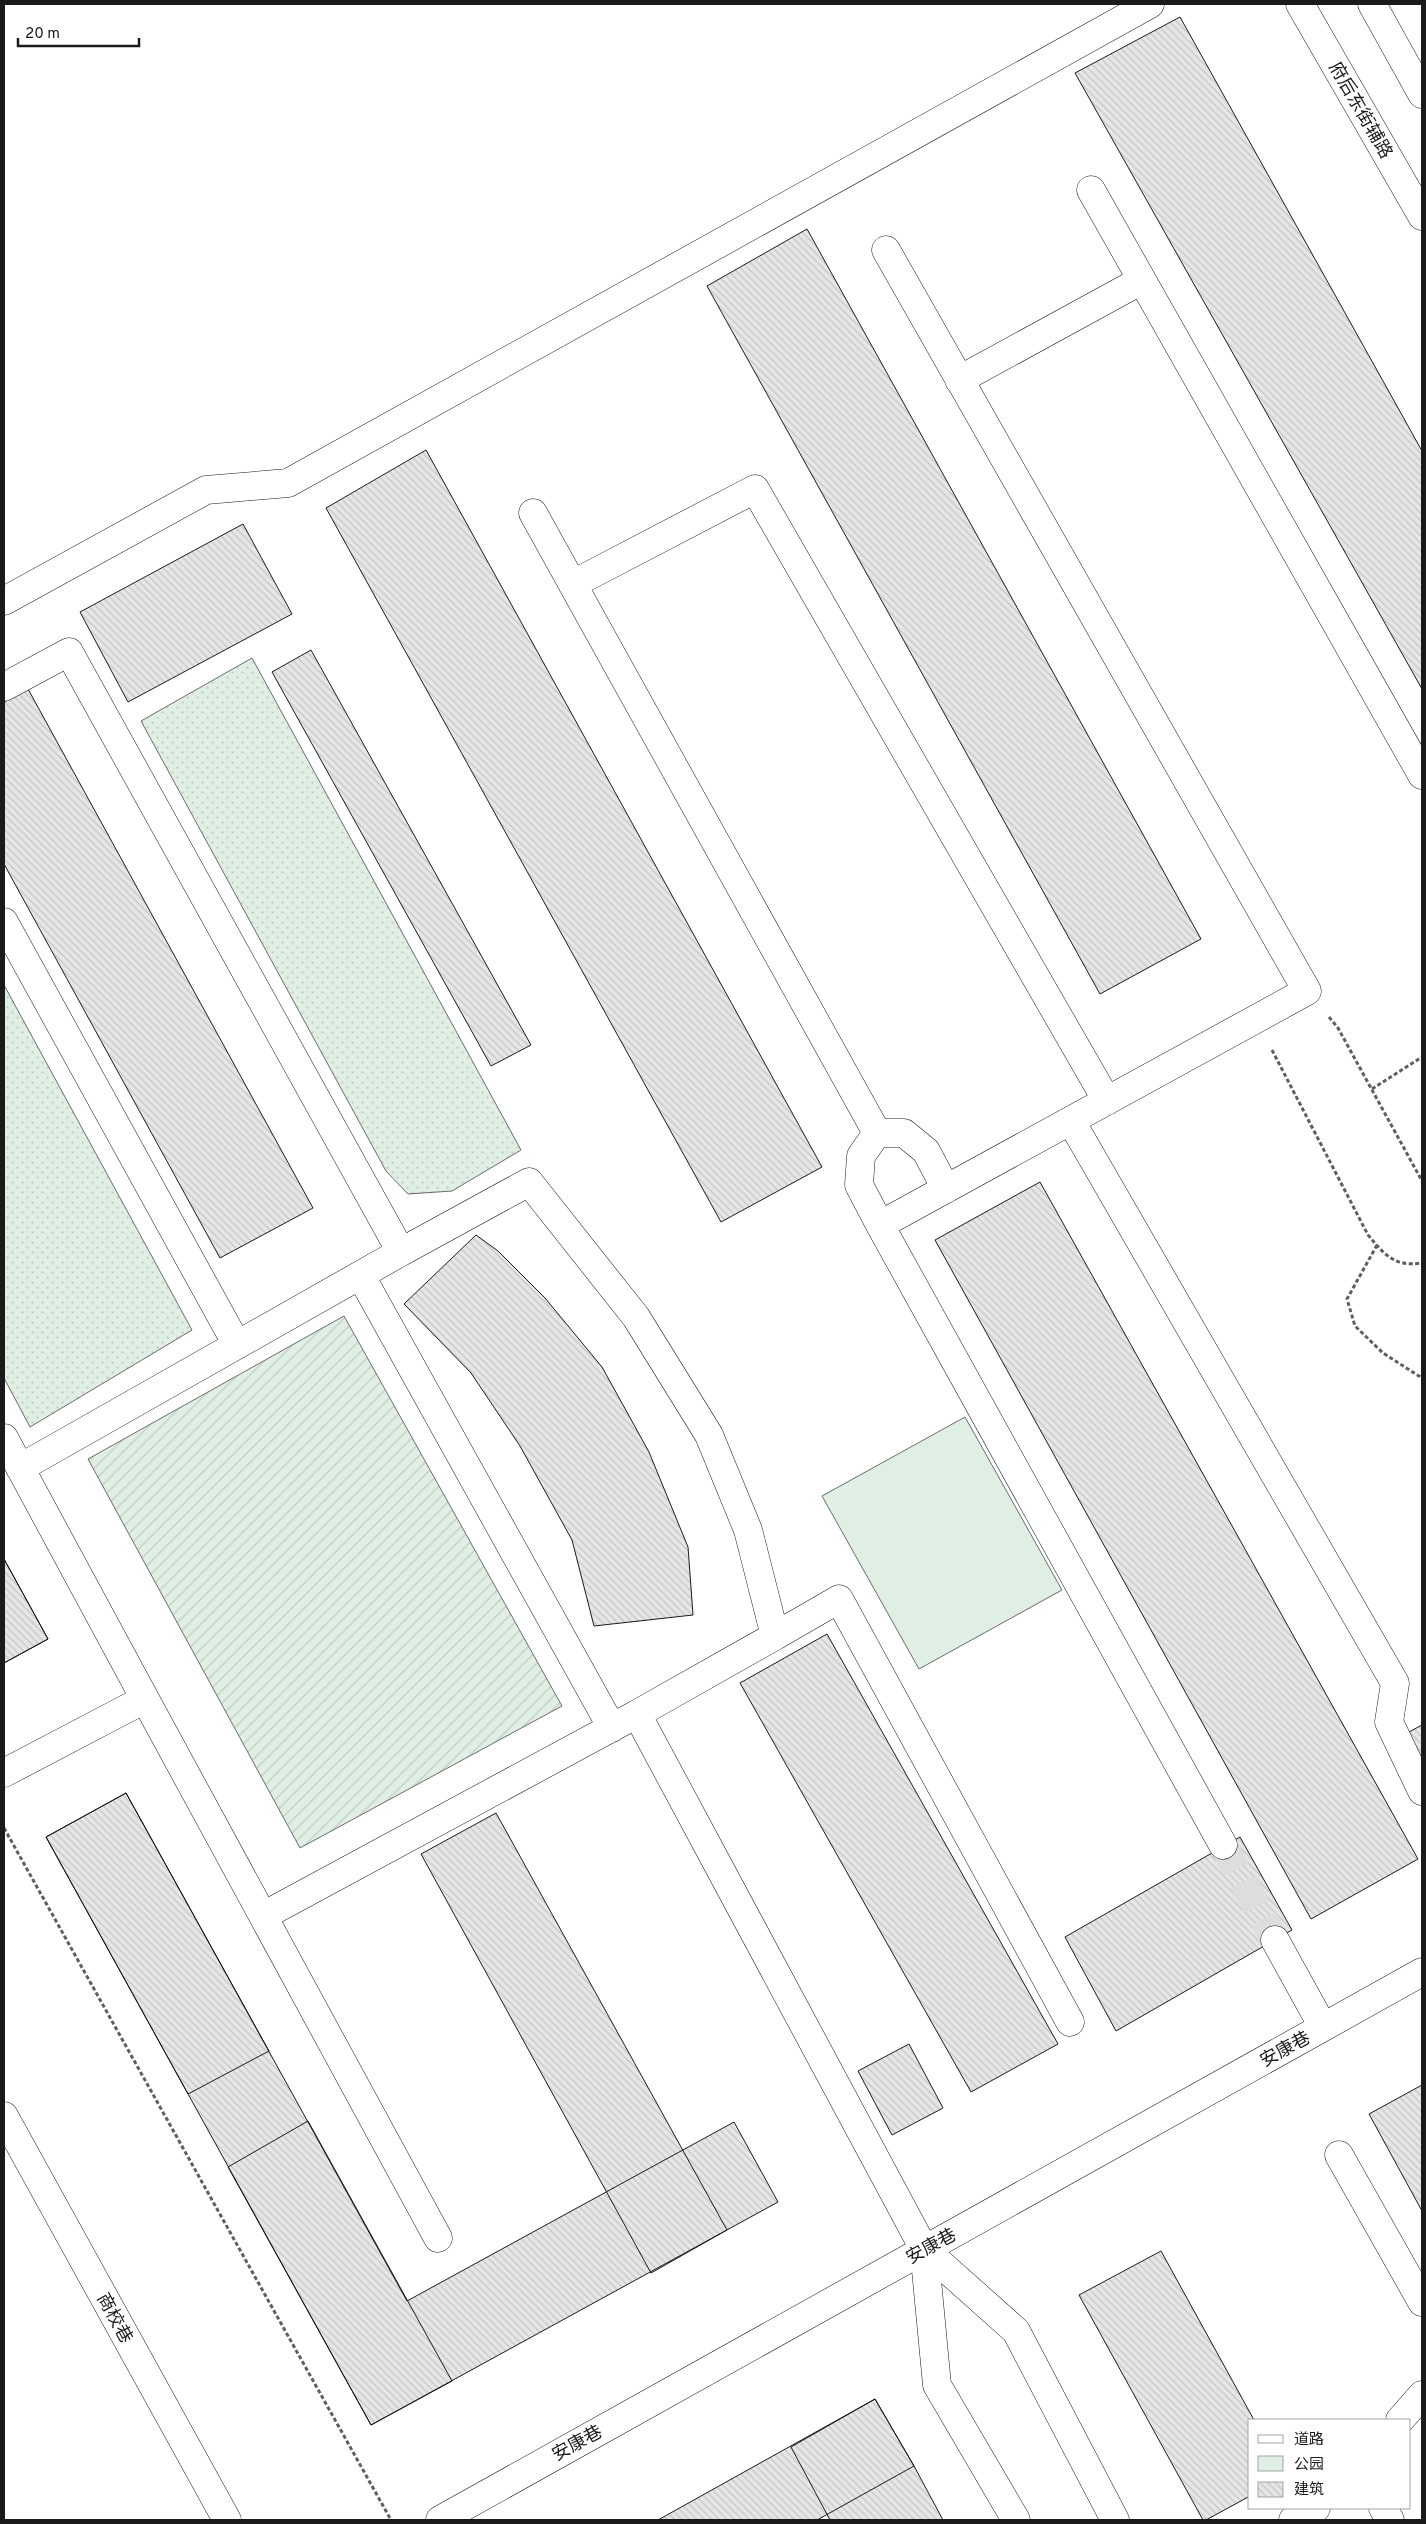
<svg xmlns="http://www.w3.org/2000/svg" width="1426" height="2524" viewBox="0 0 1426 2524" font-family="Overpass,'Noto Sans SC',sans-serif">
  <defs>
    <pattern id="grass-dots" width="8" height="8" patternUnits="userSpaceOnUse" patternTransform="scale(1.25)"><rect width="8" height="8" fill="#e0efe3"/><path d="M2 2h.1M6 6h.1" fill="none" stroke="#c0ccc2" stroke-width="1.8" stroke-linecap="round"/></pattern>
    <pattern id="garden-furrows" width="10" height="10" patternUnits="userSpaceOnUse" patternTransform="scale(1.25)"><rect width="10" height="10" fill="#e0efe3"/><path d="M-1 1l2-2M0 10L10 0M9 11l2-2" fill="none" stroke="#c0ccc2"/></pattern>
    <pattern id="building-back-hatch" width="6" height="6" patternUnits="userSpaceOnUse" patternTransform="scale(1.25)"><rect width="6" height="6" fill="#e6e6e6"/><path d="M-1 5l2 2M0 0l6 6M5-1l2 2" fill="none" stroke="#c5c5c5"/></pattern>
  </defs>
  <rect width="100%" height="100%" fill="#fff"/>
  <path fill="url(#grass-dots)" stroke="#6a6a6a" d="M252 658 521 1150 452 1191 408 1194 386 1171 141 721Z
    M4 985 192 1330 30 1427 4 1378Z"/>
  <path fill="#e0efe3" stroke="#6a6a6a" d="M965 1417 1062 1590 919 1669 822 1496Z"/>
  <path fill="url(#garden-furrows)" stroke="#6a6a6a" d="M344 1316 562 1706 300 1848 88 1459Z"/>
  <path fill="url(#building-back-hatch)" stroke="#1a1a1a" d="M1180 17 1422 451V689L1075 73Z
    M807 229 1201 939 1100 994 707 286Z
    M426 450 822 1167 721 1222 326 508Z
    M243 524 292 614 128 702 80 612Z
    M311 650 531 1045 491 1066 272 672Z
    M28 689 313 1208 220 1258 4 864V702Z
    M1040 1182 1418 1859 1311 1919 935 1240Z
    M476 1235 498 1251 545 1298 602 1367 649 1452 688 1547 693 1615 594 1626 572 1540 520 1446 471 1373 404 1304Z
    M4 1559 48 1639 4 1663Z
    M4 1559 48 1639 4 1663Z
    M827 1634 1058 2044 971 2092 740 1683Z
    M1422 1725V1760L1407 1733Z
    M126 1793 407 2301 734 2122 778 2202 371 2425 46 1837Z
    M126 1793 269 2051 188 2094 46 1837Z
    M496 1813 727 2230 651 2273 421 1854Z
    M1240 1837 1292 1930 1116 2031 1065 1937Z
    M909 2044 943 2108 892 2135 858 2071Z
    M1422 2085V2211L1369 2114Z
    M308 2121 452 2381 371 2425 228 2167Z
    M1161 2251 1254 2420H1250V2496L1206 2520H1203L1079 2295Z
    M875 2399 914 2466 817 2520H658Z
    M875 2399 914 2466 943 2520H830L791 2447Z"/>
  <g fill="none" stroke-linecap="round" stroke-linejoin="round">
    <path stroke="#ddd" stroke-width="28" stroke-dasharray="28 14" stroke-linecap="butt" d="M1223 1845 1275 1940"/>
    <g stroke="#1a1a1a" stroke-width="29">
      <path id="street" d="M1091 190 1422 775
        M886 250 1307 991 880 1225 1223 1845
        M959 380 1142 280
        M533 513 877 1133 861 1156 859 1185 880 1225
        M573 584 755 489 1107 1101
        M4 601 206 490 288 483 1150 4
        M4 687 69 652 401 1252 20 1468
        M4 922 237 1345
        M1071 1121 1395 1683 1389 1722 1422 1791
        M877 1133H904L926 1151 946 1189
        M401 1252 529 1182 636 1317 709 1435 748 1530 775 1636 637 1714
        M361 1276 612 1728
        M4 1438 145 1699
        M775 1636 839 1599 1070 2022
        M4 1773 145 1699 438 2238
        M263 1916 637 1714 924 2249 1016 2331 1115 2520
        M1275 1940 1323 2027
        M4 2116 227 2520
        M1339 2155 1422 2302
        M924 2249 937 2385 1016 2520
        M1400 2420 1422 2395
        M1383 2508 1390 2520
        M440 2520 1422 1972
        M1293 2520 1316 2508"/>
    </g>
    <g stroke="#1a1a1a" stroke-width="29">
      <path id="secondary" d="M1300 4 1422 216
        M1372 4 1422 94"/>
    </g>
    <path stroke="#5f5f5f" stroke-width="3" stroke-dasharray="4 2.5" stroke-linecap="butt" d="M1329 1017 1338 1028 1422 1181
      M1272 1050 1368 1235C1385 1255 1394 1267 1422 1263
      M1372 1089 1422 1057
      M1377 1245 1347 1299 1355 1326 1383 1353 1422 1378
      M4 1828 391 2520"/>
    <use href="#street" stroke="#fff" stroke-width="28"/>
    <use href="#secondary" stroke="#fff" stroke-width="28"/>
  </g>
  <g text-anchor="middle" stroke-width="4" stroke-linejoin="round" paint-order="stroke">
    <g font-size="18" fill="#1a1a1a" stroke="#fff">
      <text transform="translate(1361 110) rotate(60)" y="6">府后东街辅路</text>
      <text transform="translate(1285 2049) rotate(-29)" y="6">安康巷</text>
      <text transform="translate(931 2246) rotate(-29)" y="6">安康巷</text>
      <text transform="translate(115 2318) rotate(61)" y="6">商校巷</text>
      <text transform="translate(577 2443) rotate(-29)" y="6">安康巷</text>
    </g>
  </g>
  <rect width="1426" height="2524" fill="none" stroke="#1a1a1a" stroke-width="10"/>
  <rect x="1248" y="2419" width="162" height="90" fill="#ffffff" stroke="#a3a3a3"/>
  <rect x="1258" y="2435" width="25" height="8" fill="#ffffff" stroke="#a3a3a3"/>
  <text x="1294" y="2444" font-size="15" fill="#1a1a1a">道路</text>
  <rect x="1258" y="2456" width="25" height="15" fill="#e0efe3" stroke="#a3a3a3"/>
  <text x="1294" y="2469" font-size="15" fill="#1a1a1a">公园</text>
  <rect x="1258" y="2482" width="25" height="15" fill="url(#building-back-hatch)" stroke="#a3a3a3"/>
  <text x="1294" y="2494" font-size="15" fill="#1a1a1a">建筑</text>
  <path d="M18 38v8h121v-8" fill="none" stroke="#1a1a1a" stroke-width="2.5"/>
  <text x="25" y="38" font-size="15" fill="#1a1a1a" stroke="#ffffff" stroke-width="4" paint-order="stroke">20 m</text>
</svg>
